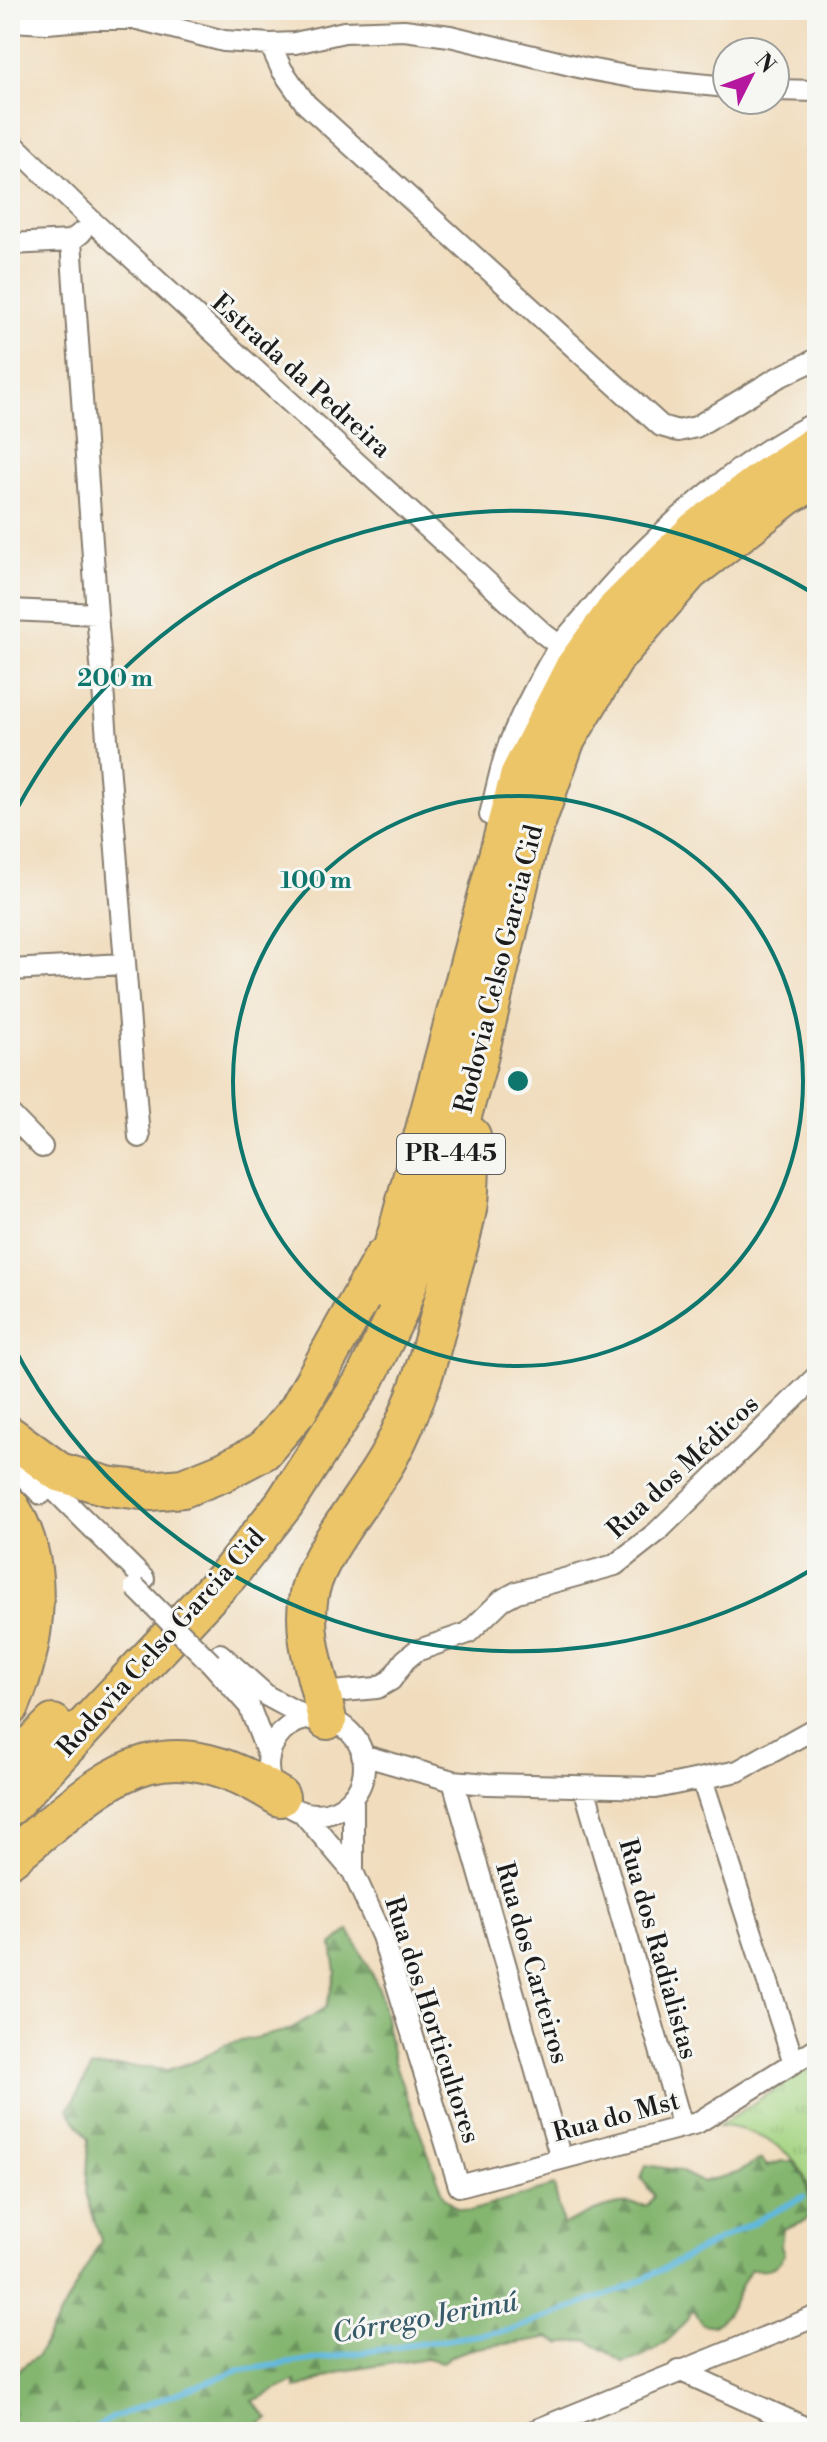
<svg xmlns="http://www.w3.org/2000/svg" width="827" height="2442" viewBox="0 0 827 2442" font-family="'Libre Bodoni',serif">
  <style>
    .grass { fill: url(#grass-tufts); stroke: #60784f; stroke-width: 2 }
    .forest { fill: url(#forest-firs); stroke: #506946; stroke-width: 2 }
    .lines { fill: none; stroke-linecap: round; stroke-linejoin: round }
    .stream { stroke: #60b8dd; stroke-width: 6 }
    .minor-casing { stroke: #867c6d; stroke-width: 24 }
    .motorway-casing { stroke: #867c6d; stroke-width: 42 }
    .minor { stroke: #fff; stroke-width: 20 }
    .motorway { stroke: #edc569; stroke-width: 38 }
    .minor-bridge-casing { stroke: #867c6d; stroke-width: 24; stroke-linecap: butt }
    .minor-bridge { stroke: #fff; stroke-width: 20 }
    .ring { fill: none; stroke: #0f766e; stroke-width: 4 }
    .labels { text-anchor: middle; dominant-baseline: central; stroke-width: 6; stroke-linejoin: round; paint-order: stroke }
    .shield { fill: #f6f6f2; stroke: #5d5d5c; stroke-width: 2 }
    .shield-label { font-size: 24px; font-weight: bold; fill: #1c1c1c }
    .street-label { font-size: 26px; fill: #1c1c1c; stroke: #f6f6f2 }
    .water-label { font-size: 28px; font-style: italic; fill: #375a69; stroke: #f6f6f2 }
    .centre { fill: #0f766e; stroke: #f6f6f2; stroke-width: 4 }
    .ring-label { font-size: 24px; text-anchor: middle; font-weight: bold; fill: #0f766e; stroke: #f6f6f2; stroke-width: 6; stroke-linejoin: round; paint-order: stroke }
  </style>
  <defs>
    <pattern id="grass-tufts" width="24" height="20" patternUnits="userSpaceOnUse" patternTransform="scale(2)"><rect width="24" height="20" fill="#a5d482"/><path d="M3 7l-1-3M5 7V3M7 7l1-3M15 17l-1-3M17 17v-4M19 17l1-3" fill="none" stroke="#8db570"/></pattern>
    <pattern id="forest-firs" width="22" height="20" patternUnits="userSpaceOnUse" patternTransform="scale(2)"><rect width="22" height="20" fill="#84b670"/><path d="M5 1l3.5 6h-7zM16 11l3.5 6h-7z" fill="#6b935b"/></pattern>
  </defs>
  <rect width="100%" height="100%" fill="#f6f6f2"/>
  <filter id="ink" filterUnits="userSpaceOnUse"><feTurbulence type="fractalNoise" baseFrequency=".0125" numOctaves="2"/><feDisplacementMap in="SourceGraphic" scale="16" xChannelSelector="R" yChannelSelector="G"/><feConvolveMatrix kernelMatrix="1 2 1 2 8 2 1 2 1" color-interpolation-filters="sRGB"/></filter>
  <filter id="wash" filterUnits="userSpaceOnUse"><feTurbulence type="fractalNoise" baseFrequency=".006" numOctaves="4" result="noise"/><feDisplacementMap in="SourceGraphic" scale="32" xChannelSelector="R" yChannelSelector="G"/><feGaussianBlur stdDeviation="1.8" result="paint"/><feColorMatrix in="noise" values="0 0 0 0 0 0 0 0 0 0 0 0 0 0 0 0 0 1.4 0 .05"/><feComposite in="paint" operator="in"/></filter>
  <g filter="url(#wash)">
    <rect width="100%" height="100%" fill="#f1ddbe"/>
    <!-- grass -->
    <path class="grass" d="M817,2064c0,50 -4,99 -3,149 -3,-14 -5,-30 -13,-43 -15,-25 -54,-43 -82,-44l91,-60z"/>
    <!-- forest -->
    <path class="forest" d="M349,1930l30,58 15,74 51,136 12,10 13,3 84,-25 9,39c28,-12 54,-28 84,-19l7,-10 -13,-18 5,-13 32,5 24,12 35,-9 24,-14 6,7 15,-5h11l11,16 10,36 -10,8 -21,8 -2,16 3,9c-8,17 -17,16 -33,15 -14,20 -17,42 -37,57l-11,-2 -10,-14c-15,27 -40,44 -69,53l-36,-23 -27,4 -13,-7c-36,10 -74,4 -106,25l-15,-4 -83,13 -49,18v-8l-42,20 16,18 -24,13h-235v-56l27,-20 64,-115 -15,-48 3,-54 -21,-29 24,-42 37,-2 39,4 30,-10 26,-15 65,-15 37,-23 10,-35 -4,-27z"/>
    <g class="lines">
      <!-- stream -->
      <path class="stream" d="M87,2432l27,-15 122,-46 276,-41 114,-42 177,-91"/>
    </g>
  </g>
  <g filter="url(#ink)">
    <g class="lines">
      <!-- minor casing -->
      <g class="minor-casing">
        <path id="minor" d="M10,21l37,2 47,-4h44l86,22 46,3 25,-1 49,-11 60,-2 46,6 133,32 54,10 90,9
          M270,44l12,26 24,34 355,322 17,5 18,-4 81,-49 40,-19
          M775,90l42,1
          M10,141l84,82 450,411 16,12
          M71,241l26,373 42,523
          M10,244l61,-3 10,-8
          M10,610l87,4
          M490,815c5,-19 9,-40 15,-59 10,-32 33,-74 50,-103 8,-14 21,-26 31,-38 57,-71 149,-154 231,-193
          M10,970l114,-6
          M10,1114l32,33
          M10,1463l31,31
          M36,1472l108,107
          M220,1654l47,42 43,23
          M211,1663l38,43 20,52
          M322,1693l55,-5 14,-8 14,-20 11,-9 52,-18 34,-33 15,-8 98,-27 42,-33 160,-156
          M268 1766a48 48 0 1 1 96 0a48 48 0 1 1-96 0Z
          M362,1755l91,26 35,3 167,4 83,-17 79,-44
          M702,1779l92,284
          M453,1781l108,378
          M584,1787l98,339
          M302,1812l51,60 29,64 77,250 238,-63 120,-75
          M353,1872v-76
          M679,2370l136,62
          M531,2432l286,-116"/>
      </g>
      <!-- motorway casing -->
      <g class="motorway-casing">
        <path id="motorway" d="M380,1288l18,-57 122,-457 54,-106 43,-59 79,-79 70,-52 51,-34
          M10,1436l49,36 48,14 43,5 33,-3 40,-16 40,-21 35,-41 85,-152
          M10,1507c37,59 26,138 0,199
          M327,1720c-8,-42 -26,-82 -18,-126 8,-41 58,-98 79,-136 29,-53 44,-109 58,-167 7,-27 16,-54 21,-82 4,-23 2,-49 4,-73
          M10,1767l43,-43
          M10,1806l219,-232 55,-70 81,-125 33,-67 46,-134 32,-111 52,-222 37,-104 51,-85 73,-84 99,-77 29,-16
          M10,1858c97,-78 144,-141 270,-61"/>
      </g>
      <!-- minor -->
      <use href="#minor" class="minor"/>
      <!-- motorway -->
      <use href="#motorway" class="motorway"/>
      <!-- minor-bridge casing -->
      <g class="minor-bridge-casing">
        <path id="minor-bridge" d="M135,1587l76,76"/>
      </g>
      <!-- minor-bridge -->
      <use href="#minor-bridge" class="minor-bridge"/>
    </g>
  </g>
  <!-- distance rings -->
  <g class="ring">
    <circle cx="518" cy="1081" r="285"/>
    <path d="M816 1567A570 570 0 0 1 10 1340M10 822A570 570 0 0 1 816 595"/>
  </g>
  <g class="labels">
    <!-- shield labels -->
    <rect class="shield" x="397" y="1134" width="108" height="40" rx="6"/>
    <g class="shield-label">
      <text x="451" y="1154">PR-445</text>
    </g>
    <!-- street labels -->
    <g class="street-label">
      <text transform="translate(301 376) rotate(42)">Estrada da Pedreira</text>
      <text transform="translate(499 969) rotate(-76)">Rodovia Celso Garcia Cid</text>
      <text transform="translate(683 1467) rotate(-43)">Rua dos Médicos</text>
      <text transform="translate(161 1643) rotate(-48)">Rodovia Celso Garcia Cid</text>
      <text transform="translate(658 1949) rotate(74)">Rua dos Radialistas</text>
      <text transform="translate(532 1963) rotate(74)">Rua dos Carteiros</text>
      <text transform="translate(432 2020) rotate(72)">Rua dos Horticultores</text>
      <text transform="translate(616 2117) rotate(-15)">Rua do Mst</text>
    </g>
    <!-- water labels -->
    <g class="water-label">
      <text transform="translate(425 2318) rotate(-10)">Córrego Jerimú</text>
    </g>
  </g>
  <circle cx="518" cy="1081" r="12" class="centre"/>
  <g class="ring-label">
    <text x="115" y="686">200 m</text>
    <text x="316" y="888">100 m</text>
  </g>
  <!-- margin -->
  <rect width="827" height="2442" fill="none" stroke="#f6f6f2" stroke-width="40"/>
  <!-- north arrow -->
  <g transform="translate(751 76) rotate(48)"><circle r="38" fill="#f6f6f2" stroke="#9f9f9c" stroke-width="2"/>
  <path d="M0-6L14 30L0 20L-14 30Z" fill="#b5179e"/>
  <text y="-12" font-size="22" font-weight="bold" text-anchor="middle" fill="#1c1c1c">N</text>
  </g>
</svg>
